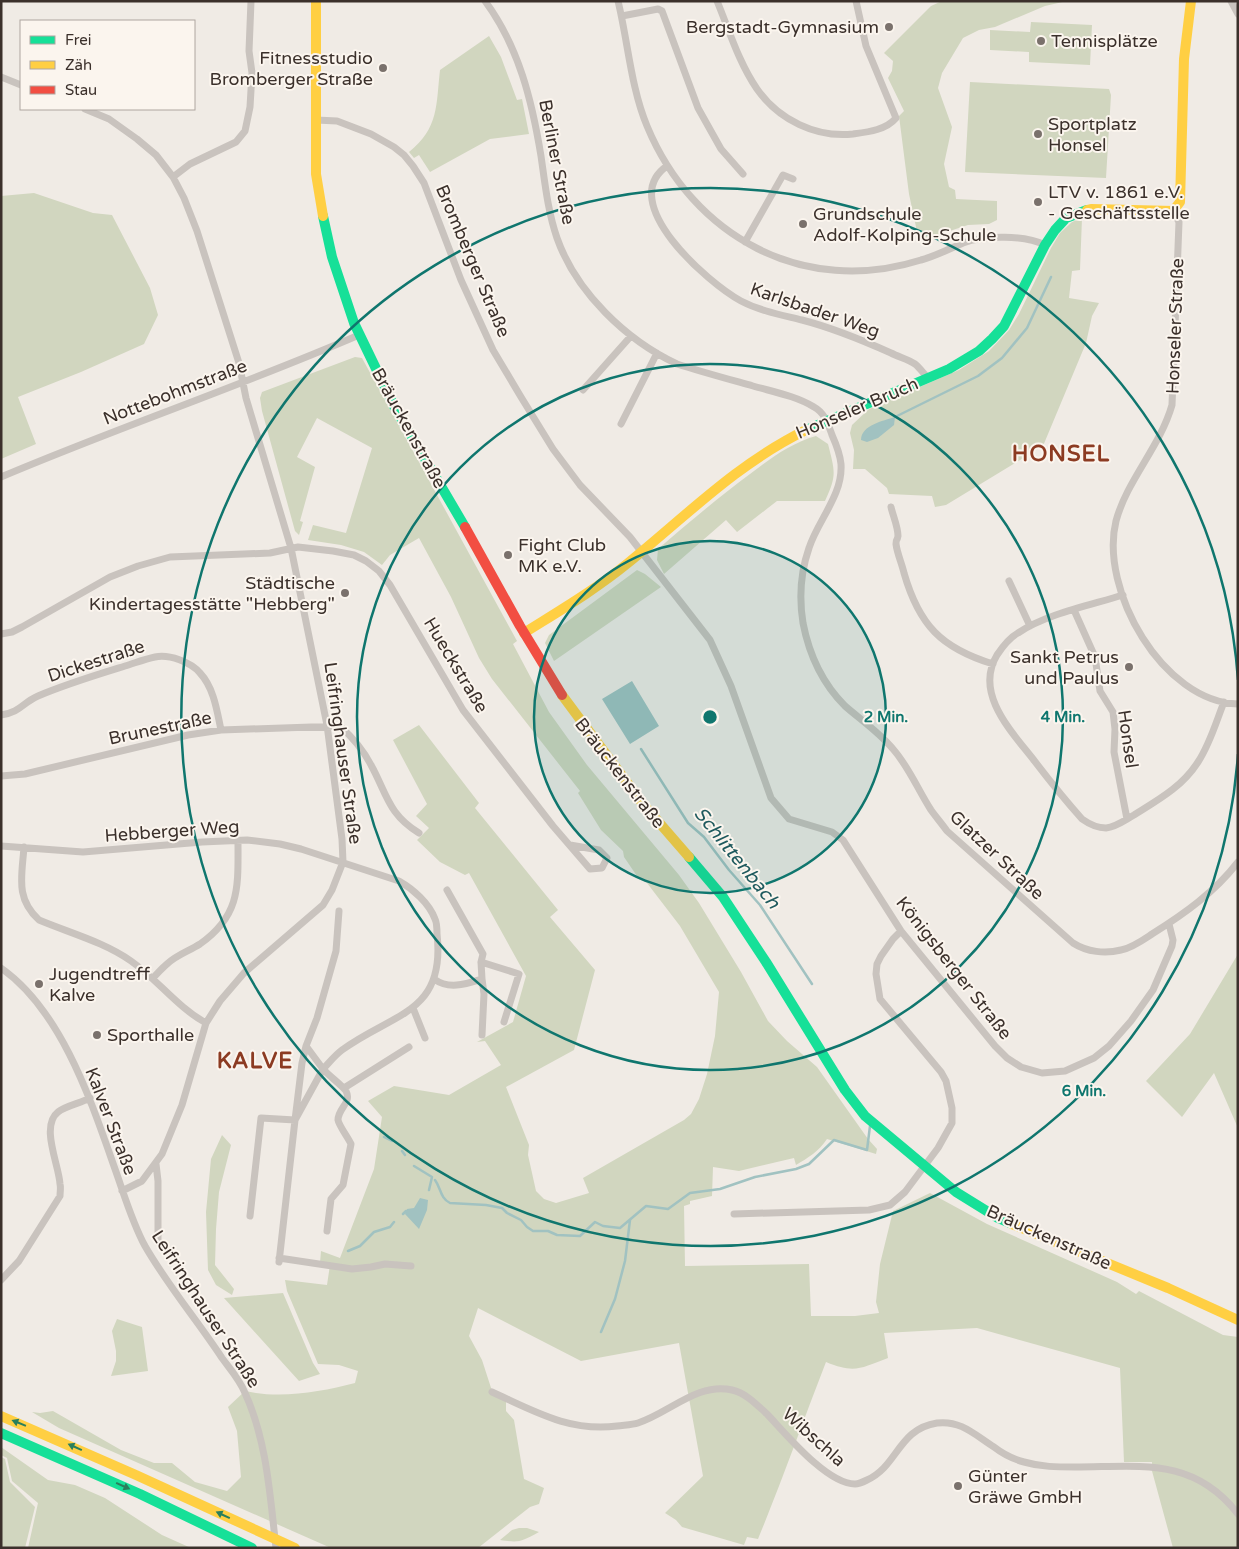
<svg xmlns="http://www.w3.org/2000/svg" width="1239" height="1549" viewBox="0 0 1239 1549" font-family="'Varela Round',sans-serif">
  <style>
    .green { fill: #d1d6bf }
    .water { fill: #a1c2c1 }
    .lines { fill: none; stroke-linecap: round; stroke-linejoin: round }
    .stream { stroke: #a1c2c1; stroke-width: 2.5 }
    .street { stroke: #c9c3be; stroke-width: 7 }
    .fast { stroke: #16e098; stroke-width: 10 }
    .slow { stroke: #ffcf43; stroke-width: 10 }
    .jam { stroke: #f24e42; stroke-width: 10 }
    .oneway { fill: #2a7f5c }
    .ring { fill: none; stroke: #0f766e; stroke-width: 2.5 }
    .poi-dot { fill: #7a716c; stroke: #fbf5ee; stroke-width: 2 }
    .labels { text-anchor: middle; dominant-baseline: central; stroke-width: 4; stroke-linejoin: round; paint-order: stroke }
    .poi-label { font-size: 18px; fill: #3b302b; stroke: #fbf5ee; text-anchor: start }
    .street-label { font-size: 18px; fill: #3b302b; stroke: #fbf5ee }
    .water-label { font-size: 19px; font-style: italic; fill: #1f5a5e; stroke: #fbf5ee }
    .district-label { font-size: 22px; font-weight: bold; letter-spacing: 1px; fill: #8c3b22; stroke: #fbf5ee }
    .centre { fill: #0f766e; stroke: #fbf5ee; stroke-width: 2.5 }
    .ring-label { font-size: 15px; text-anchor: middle; font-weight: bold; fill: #0f766e; stroke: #fbf5ee; stroke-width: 4; stroke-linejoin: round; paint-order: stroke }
  </style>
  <rect width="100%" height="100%" fill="#f0ebe5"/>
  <!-- green -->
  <path class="green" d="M942,1h125l-22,5 -50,21 -16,3 -16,8 -21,35 -4,15 14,39 -8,37 5,23 6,3 1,9 41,2v19l-8,4 -21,1 -49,16 -10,-47 -10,-78 5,-5 -16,-33 4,-7 1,-10 -9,-8 47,-47z
    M1031,22l61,3 -2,40 -61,-3v-10l-39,-2v-20l40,2z
    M489,36l12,21 16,43 5,-1 7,35 -39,5 -60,33 -11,-17 -5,3 -5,-6c30,-24 27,-47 31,-82z
    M970,82l139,7 2,6 -5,83 -141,-6z
    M34,193l59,20 19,2 38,73 8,27 -14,29 -63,28 -63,25 18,47 -35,15v-263z
    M1082,218l-2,52 -8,1 -3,27 30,5 -7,13 -6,27 -43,103 -97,59 -11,2 -3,-11 -43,-2 -2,-6 -22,-19h-12l1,-19 -4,-17 2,-8 17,-16 90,-39 30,-19 20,-21 10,-16 32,-66 9,-15 12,-11z
    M355,357l7,1 155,283 -4,3 36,68 38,53 92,110 20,28 42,69 27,49 19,20 30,26 51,72 9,10 -1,5 -49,-15c-8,12 -19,19 -31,26l-2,-7 -55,13 -26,-4 -1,29 -22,5v3l-6,2 1,60 124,-2 2,52h44l24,-3 -3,-11 4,-38 13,-53 37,-18 57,31 130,58 19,12 3,-3 84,44 15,2v211h-65l-21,-77v-9h-28l-4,-94 -143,-40 -93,5 4,25c-27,10 -33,16 -62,4 -23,59 -44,119 -68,177l-11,-2 -3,8 -62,-18 -6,-7 -11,-7 38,-37 -24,-133 -98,18 -103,-53 -9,28 13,24 11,34 13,6v11l8,9 10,59 20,9 -5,16 -9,3 -52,41h-147l-272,-120 -27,-16 8,1 13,-2 68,39 33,13h18l23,19 32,9 14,-14 -4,-46 -9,-24 17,-16c36,8 75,1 110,-8l3,-12 -19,-6 -21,-1 -31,-73 -2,-11 42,5 3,-20 -10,-2 1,-12 19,7 34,-89 8,-52 -14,-16 26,-15 55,9 52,-30 -16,-24 -8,1 36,-20 13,-46 -57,-103 -4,2 -25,-13 -23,-22 12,-12 -13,-12 11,-12 -34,-64 26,-15 60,78 -4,5 83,102 -8,7 45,53 -21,80 -68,37 23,58 -1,10 8,36 8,8 12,4 33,-10 -6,-15 101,-58 7,-6 8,-15 8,-25 8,-38 4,-44 -39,-66 -33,-43 -8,-4 -15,-22 -1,-6 -22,-21 -23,-37 2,-2 -88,-112 -13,-21 -28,-61 -32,-59 -29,17 -8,10 -18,-13 -23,-7 -33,-5 5,-15 33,8 26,-85 -55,-30 -20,39 18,10 -15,54 3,1 -4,13 -4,-4 -33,-120 -2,-13 2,-6z
    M816,436l12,8c7,28 9,31 -3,57h-48l-40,31 -11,-12 -62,54 -7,-14 1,-11c30,-26 60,-51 92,-75 21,-16 41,-31 66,-38z
    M637,570l8,4 16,13 -107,74 -9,-18 4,-8z
    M1238,954v174l-24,-55 -32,44 -36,-36 44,-47z
    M222,1135l9,10 -12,47 -3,37 -1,36 19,24 -2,6 -16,-10 -8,-15 -2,-58 5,-53z
    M283,1293l30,70 7,11 -21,7 -75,-83z
    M117,1319l25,8 6,44 -37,5 5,-15v-10l-4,-20z
    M1,1447l47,33 27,5 30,13 57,37 29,13h-163l10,-45 -26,-22 -5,-23 -6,-3z
    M1,1457l4,2 5,23 25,25 -10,41h-24z
    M519,1528h8l12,4c-19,10 -19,11 -39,8l12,-10z"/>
  <!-- water -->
  <path class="water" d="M895,417l-1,8 -16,13 -11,4 -6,-2c0,-15 22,-19 34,-23z
    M632,681l27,45 -29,18 -28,-45z
    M420,1198l8,2 -1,10 -8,19 -14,-15 2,-5 7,-1z"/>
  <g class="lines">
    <!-- stream -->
    <path class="stream" d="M895,417l83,-41 24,-18 25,-30 24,-51
      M641,749l47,74 16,14 25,33 31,35 52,79
      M384,1137l8,4
      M402,1151l3,4
      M414,1166l18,11 -3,13
      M435,1180c6,8 5,18 15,23l36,2 16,3 5,5 14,7 6,7 6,4h15l9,4 23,1 15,-14 8,4 17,2 26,-22 22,3 22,-16 30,-4 35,-12 41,-8 13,-5 25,-24 33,10 3,-24
      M403,1214l3,-3
      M348,1251l12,-5 14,-14 16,-5 4,-5
      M601,1332l14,-33 10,-38 5,-41"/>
    <!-- street -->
    <path class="street" d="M485,1c34,46 47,100 56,155 4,28 7,56 16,82 19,54 69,102 120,126 25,8 51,15 76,22 21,6 43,10 61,21 11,6 14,17 18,28 4,9 8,19 9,29 2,31 -23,56 -32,84 -8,23 -10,50 -6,75 6,31 19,60 42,83 16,14 34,26 48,43 16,18 25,41 38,61 5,7 11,14 16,21l126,112c14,9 32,11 48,7 11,-2 22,-10 31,-16 32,-20 63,-42 86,-72
      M618,1c10,41 13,87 29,125 46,111 157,171 274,134 15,-4 28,-11 42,-17 21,-8 62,-8 82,2
      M717,1c12,29 22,62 40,88 22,31 59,49 96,45 15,-2 33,-4 43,-16l-30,-72 -10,-45
      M1231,1l7,13
      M622,16l36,-7 4,2 36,97 23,41 22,25
      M1,77l20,8
      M85,109l24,10 28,20 19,16 17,22 11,21 13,33 42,132 7,35 45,150 36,177 15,114 1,23 -11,28 -9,15 -79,68 -24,28 -14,22 -24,82 -20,49 -20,27 -20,10
      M316,120l21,1 34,13 23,13 10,8 9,11 11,17 37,97 32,70 28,47 32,52 27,36 50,52 80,103 21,46 40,112 18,21 43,13 11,8 58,91 94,115 12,12 14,9 21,6 23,-2 29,-13 15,-12 22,-25 22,-31 19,-44 1,-6 -4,-16
      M667,166c-52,36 41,117 74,135 19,10 41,14 61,19 31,8 60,20 89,33 8,4 18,7 24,11 5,4 9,10 13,14
      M173,177l17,-13 46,-22 9,-11 5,-24 2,-34 -3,-22 2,-50
      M1173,211l6,11 -7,183c-12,42 -45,75 -56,116 -17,69 47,181 122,183
      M745,242l38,-67 10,4
      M583,390l48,-54
      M621,424l36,-71
      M1,477c118,-50 240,-91 358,-142
      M891,507c2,9 7,20 7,29 -1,6 -2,2 -2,8 1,9 6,20 8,29 15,52 37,75 89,91
      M1009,581l21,45
      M1123,595c-32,10 -77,19 -105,38 -9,5 -15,13 -21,22 -23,38 14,76 36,104 16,21 32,41 49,60 7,5 15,9 24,9 10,-1 19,-8 28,-13 24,-15 48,-28 64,-53 12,-18 18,-40 26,-60
      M1074,610l21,47 5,34 13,21 2,17 -1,23 13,67
      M1,634l11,-2 10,-5 88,-50 28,-11 32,-9 100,-4 28,-6 35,4 21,4 12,6 13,10 11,14 73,125 90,116 37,43 12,-1 5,-10 -8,-8 -29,-5
      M1,715c20,-3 21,-12 37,-19 28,-12 58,-21 87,-30 10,-3 20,-7 30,-9 14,-3 36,5 45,16 14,15 17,38 21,57
      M1,776l24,-2 163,-39 33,-5 119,-4c12,11 24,25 31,39 16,29 17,49 48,68
      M1,846l82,6 119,-10 45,-2 33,4 21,5 98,32c14,8 30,22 36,38 2,4 2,10 2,15 9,80 -45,79 -95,116 -7,5 -13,13 -19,19 5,6 21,18 23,22 6,12 -8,17 -8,29 1,6 10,17 13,24l-8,41 -12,14 -4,32
      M24,847c-2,29 -9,51 15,73 31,13 65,22 92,41 27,19 46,46 75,62
      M481,962l38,12 -15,48
      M1,968c61,43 90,133 114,201 9,25 17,53 30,77 23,40 52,74 77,112 8,11 18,22 23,35 22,48 25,103 31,155
      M153,978c5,-5 9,-10 14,-14 9,-9 22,-13 33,-20 41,-29 38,-58 38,-103
      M434,979c15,11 32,5 48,0l-1,-17 2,-8 -36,-64
      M413,1008l12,30
      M482,1035l2,-41 -2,-15
      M306,1046l11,-28 19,-67 3,-40
      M344,1088l65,-41
      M156,1164l2,17v61
      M734,1214l135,-4 21,-5 15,-13 33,-44 14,-25v-15l-6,-27 -5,-9 -61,-73 -4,-25 1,-10 4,-8 12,-17 8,-8
      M250,1216l11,-98 34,2 7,-57 4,-17 17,23 -28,51 -16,142
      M279,1258l73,11 19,-2 14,-3 26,2
      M1,1280l18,-19 41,-65c0,-4 1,-8 0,-12 -1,-19 -20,-58 -2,-72 7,-6 23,-9 32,-14
      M492,1392c42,19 77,40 125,34 7,-1 15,-1 21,-3 31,-10 60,-41 94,-33 14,3 25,15 35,24 19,20 60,70 88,70 4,0 8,-2 12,-4 31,-14 31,-51 70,-57 24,-3 38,12 57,24 9,7 19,12 30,15 17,5 33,5 51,5 64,0 118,-11 163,47"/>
    <!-- fast -->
    <path class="fast" d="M323,216l9,41 22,66 40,83 71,121
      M806,430l143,-61 30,-18 13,-12 12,-13 41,-81 10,-15 11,-12 21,-8
      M689,857l34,40 43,65 79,128 20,26 91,76 42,26 14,6
      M1,1433l139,61 112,54"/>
    <!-- slow -->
    <path class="slow" d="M316,1v173l7,42
      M1087,210l4,-1 82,2 7,-9 4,-143 7,-58
      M524,633c35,-22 71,-43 104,-70 58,-47 110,-100 178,-133
      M562,695l81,109 46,53
      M1012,1224l156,64 70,32
      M1,1416l135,59 159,73"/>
    <!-- jam -->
    <path class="jam" d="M465,527l55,99 42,69"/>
  </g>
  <!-- one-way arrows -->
  <defs><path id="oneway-solid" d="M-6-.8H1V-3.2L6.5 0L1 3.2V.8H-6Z" transform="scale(1.25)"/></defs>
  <g class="oneway">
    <use href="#oneway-solid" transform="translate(19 1423) rotate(-158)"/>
    <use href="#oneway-solid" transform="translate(75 1447) rotate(-156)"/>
    <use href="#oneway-solid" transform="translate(123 1486) rotate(24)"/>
    <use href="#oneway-solid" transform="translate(223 1515) rotate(-155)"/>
  </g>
  <!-- distance rings -->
  <circle cx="710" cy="717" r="176" fill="#0f766e" fill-opacity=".12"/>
  <g class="ring">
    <circle cx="710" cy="717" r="176"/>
    <circle cx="710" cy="717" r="353"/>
    <path d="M1238 754A529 529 0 1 1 1238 680"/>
  </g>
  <!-- markers -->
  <g class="poi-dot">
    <circle cx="889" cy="27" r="5"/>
    <circle cx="1041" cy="41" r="5"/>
    <circle cx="383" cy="68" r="5"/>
    <circle cx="1038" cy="134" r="5"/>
    <circle cx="1038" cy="202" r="5"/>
    <circle cx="803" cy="224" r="5"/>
    <circle cx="508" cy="555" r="5"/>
    <circle cx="345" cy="593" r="5"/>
    <circle cx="1129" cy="667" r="5"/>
    <circle cx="39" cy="984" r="5"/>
    <circle cx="97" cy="1035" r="5"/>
    <circle cx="958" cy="1486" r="5"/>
  </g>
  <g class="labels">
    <!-- poi labels -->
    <g class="poi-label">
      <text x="879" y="27" text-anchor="end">Bergstadt-Gymnasium</text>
      <text x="1051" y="41">Tennisplätze</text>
      <text x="373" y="58" text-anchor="end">Fitnessstudio<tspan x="373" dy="21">Bromberger Straße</tspan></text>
      <text x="1048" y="124">Sportplatz<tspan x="1048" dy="21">Honsel</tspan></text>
      <text x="1048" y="192">LTV v. 1861 e.V.<tspan x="1048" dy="21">- Geschäftsstelle</tspan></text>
      <text x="813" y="214">Grundschule<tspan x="813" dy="21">Adolf-Kolping-Schule</tspan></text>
      <text x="518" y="545">Fight Club<tspan x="518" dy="21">MK e.V.</tspan></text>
      <text x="335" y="583" text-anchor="end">Städtische<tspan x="335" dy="21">Kindertagesstätte "Hebberg"</tspan></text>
      <text x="1119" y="657" text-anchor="end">Sankt Petrus<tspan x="1119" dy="21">und Paulus</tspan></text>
      <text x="49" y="974">Jugendtreff<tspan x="49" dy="21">Kalve</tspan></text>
      <text x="107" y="1035">Sporthalle</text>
      <text x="968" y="1476">Günter<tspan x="968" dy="21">Gräwe GmbH</tspan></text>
    </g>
    <!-- street labels -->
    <g class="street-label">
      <text transform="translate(557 162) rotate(79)">Berliner Straße</text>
      <text transform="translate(473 261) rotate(67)">Bromberger Straße</text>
      <text transform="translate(815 310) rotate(19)">Karlsbader Weg</text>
      <text transform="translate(1175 326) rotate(-88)">Honseler Straße</text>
      <text transform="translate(175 392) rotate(-21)">Nottebohmstraße</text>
      <text transform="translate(857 408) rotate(-23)">Honseler Bruch</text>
      <text transform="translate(409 428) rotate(61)">Bräuckenstraße</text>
      <text transform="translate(96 661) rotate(-18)">Dickestraße</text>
      <text transform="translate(456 665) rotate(59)">Hueckstraße</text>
      <text transform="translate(160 728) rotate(-12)">Brunestraße</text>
      <text transform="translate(1128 739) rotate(82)">Honsel</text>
      <text transform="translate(343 753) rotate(82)">Leifringhauser Straße</text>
      <text transform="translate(620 773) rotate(52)">Bräuckenstraße</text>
      <text transform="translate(172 831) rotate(-4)">Hebberger Weg</text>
      <text transform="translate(997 855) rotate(43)">Glatzer Straße</text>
      <text transform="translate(954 968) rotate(52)">Königsberger Straße</text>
      <text transform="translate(111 1121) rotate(69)">Kalver Straße</text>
      <text transform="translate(1049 1237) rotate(24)">Bräuckenstraße</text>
      <text transform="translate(206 1309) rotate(57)">Leifringhauser Straße</text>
      <text transform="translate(814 1437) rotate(42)">Wibschla</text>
    </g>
    <!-- water labels -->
    <g class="water-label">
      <text transform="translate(737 858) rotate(51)">Schlittenbach</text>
    </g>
    <!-- district labels -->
    <g class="district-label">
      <text x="1061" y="454">HONSEL</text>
      <text x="255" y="1061">KALVE</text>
    </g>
  </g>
  <circle cx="710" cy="717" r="8" class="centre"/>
  <g class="ring-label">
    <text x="886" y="722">2 Min.</text>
    <text x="1063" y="722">4 Min.</text>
    <text x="1084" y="1096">6 Min.</text>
  </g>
  <!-- border -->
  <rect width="1239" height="1549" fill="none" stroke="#3b302b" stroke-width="5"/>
  <!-- legend -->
  <rect x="20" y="20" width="175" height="90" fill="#fbf5ee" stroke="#aea6a0"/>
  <rect x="30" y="36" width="25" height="8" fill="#16e098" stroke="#aea6a0"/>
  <text x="65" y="45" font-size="15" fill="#3b302b">Frei</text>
  <rect x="30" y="61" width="25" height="8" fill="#ffcf43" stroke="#aea6a0"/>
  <text x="65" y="70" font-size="15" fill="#3b302b">Zäh</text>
  <rect x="30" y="86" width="25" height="8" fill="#f24e42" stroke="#aea6a0"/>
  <text x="65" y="95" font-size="15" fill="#3b302b">Stau</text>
</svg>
